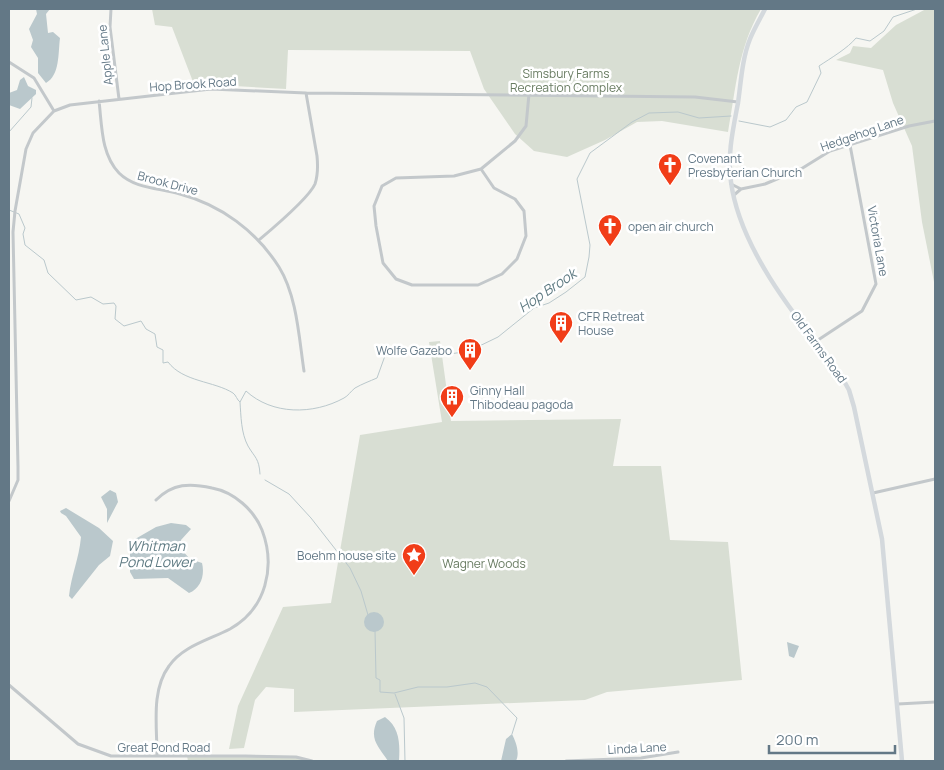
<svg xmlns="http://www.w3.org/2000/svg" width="944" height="770" viewBox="0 0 944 770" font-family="Manrope,sans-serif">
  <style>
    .green { fill: #d8ded3 }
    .water { fill: #bac8cc }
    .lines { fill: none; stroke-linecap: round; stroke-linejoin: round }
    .stream { stroke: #bac8cc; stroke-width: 1 }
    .street { stroke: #c3c8cb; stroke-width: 3 }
    .secondary { stroke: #d4d9dd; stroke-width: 4.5 }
    .labels { text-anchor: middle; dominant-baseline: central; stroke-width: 5; stroke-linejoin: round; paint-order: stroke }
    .street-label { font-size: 12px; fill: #637886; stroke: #fff }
    .park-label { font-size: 12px; fill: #697c62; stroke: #fff }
    .poi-label { font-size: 12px; fill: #637886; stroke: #fff; text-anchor: start }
    .water-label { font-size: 14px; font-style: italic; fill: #5f7b83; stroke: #fff }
  </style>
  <rect width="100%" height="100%" fill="#f6f6f2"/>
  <!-- green -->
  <path class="green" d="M152,9h609c-23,39 -25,79 -33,123l-66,-11 -25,1 -32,18 -38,17 -33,-6 -19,-17 -31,-45 -14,-38 -182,-1 -2,39 -69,-4 -22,2 -23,-60 -17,-2z
    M926,9h9v278l-13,-65 -10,-76 -19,-43 -10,-33 -47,-10 14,-7 3,-7 18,2 25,-23z
    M440,341l11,80 170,-2 -8,47h48l9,74 58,2 14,138 -135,12 -22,8 -291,12v-23l-28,-2 -11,13 -11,48 -15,1 9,-43 45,-99 48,-4 29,-168 82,-13 -13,-80z
    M187,756l109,1 16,4h-124z"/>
  <!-- water -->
  <path class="water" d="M36,9h14l-4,5 2,19 5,-1 7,6c-2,16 0,37 -14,45l-8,-10v-15l-7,-11 2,-7 -4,-11 8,-15z
    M24,77l4,9 8,4v4l-16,15 -11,-4v-12l8,-3 3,-10z
    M110,490l6,3 2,9 -11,21v-14l-6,-12z
    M66,508l33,20 14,13 -3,15 -11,9 -27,34 -3,-3c2,-20 10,-37 12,-59l-15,-21 -5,-3 -1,-2z
    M171,523l15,2 5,4 -10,11 -1,8 10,11 12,4c3,12 -1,25 -13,30l-21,-15 -34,1 -4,-7v-30l26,-15z
    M364 622a10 10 0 1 1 20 0a10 10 0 1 1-20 0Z
    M787,642l12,4 -5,12 -5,-2z
    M385,717c15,11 15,27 14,44h-11c-10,-15 -19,-22 -11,-40z
    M512,734c4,8 8,19 4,27h-15l5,-22z"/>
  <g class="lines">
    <!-- stream -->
    <path class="stream" d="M739,121l31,6 16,-7 10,-13 11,-5 14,-29 -2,-7c12,-8 29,-18 37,-28l14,3 14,-10 9,-14 24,-8
      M9,132l22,-25 1,-9
      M9,210l10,4 6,14 -2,6 2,11 19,15 4,13 28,27 15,-3 12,7 11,-1 2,3 -1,13 9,7 17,-5 5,8 9,5 2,13 6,3v13l5,-1c15,20 46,19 65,31 3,2 4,7 7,9l6,-11c26,24 67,24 98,7 4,-2 7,-7 11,-10 7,-4 15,-7 22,-10l9,-25 21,-3 43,4 19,-3 29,-14 36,-29 15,-5 17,-11 19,-15 4,-20 1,-12 -13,-66 13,-26 42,-31 17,-9 29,-1 21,6 32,-2
      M240,402c1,14 1,31 8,44 7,12 11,12 12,28
      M265,480l24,14 22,24 39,50 11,23 7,24
      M375,630l1,48 4,2v12l14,1 24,-6h29l28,-4 12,4 30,31 -5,16
      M395,694l9,24 1,43"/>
    <!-- street -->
    <path class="street" d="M111,9l-1,18 9,72
      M9,62l25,16 20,33
      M99,101c3,25 2,53 20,72 16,16 41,15 61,21 41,11 76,37 99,73 18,29 20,71 25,104
      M481,169l13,19 21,11 9,12 2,25 -9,23 -15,15 -24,11h-66l-16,-6 -13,-16 -7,-37 -2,-20 8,-20 14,-8 58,-2z
      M481,169l34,-28 11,-15 3,-32
      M731,184l10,5
      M734,195l7,-6 24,-5 36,-15 29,-18 79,-25 26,-5
      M259,240c13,-11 50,-42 56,-56 3,-9 3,-18 2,-28l-11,-63
      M815,342l47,-31 14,-27 -26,-139
      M873,493l62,-14
      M156,500c17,-17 34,-17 56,-12 22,4 42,22 50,42 14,37 4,79 -32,99 -21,11 -47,17 -61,37 -18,24 -12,60 -12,89
      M9,501l9,-21v-13l-5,-235 2,-21 11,-62 7,-16 21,-22 16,-6 141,-16 95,4 389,4 43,5
      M9,685l69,59 33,12h134l51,1 16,4
      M898,704l37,-2
      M566,761l75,-3 37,-6"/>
    <!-- secondary -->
    <path class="secondary" d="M765,9c-5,10 -11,20 -15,30 -8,20 -9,43 -12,64 -5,26 -11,53 -7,79 9,68 67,138 108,190l10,18 5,17 28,132 20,222"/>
  </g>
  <!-- icons -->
  <defs>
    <g id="church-pin" transform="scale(1.25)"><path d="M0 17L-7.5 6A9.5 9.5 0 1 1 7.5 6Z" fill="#f13d18" stroke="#fff"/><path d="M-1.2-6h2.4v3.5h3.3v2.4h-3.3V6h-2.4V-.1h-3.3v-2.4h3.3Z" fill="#fff"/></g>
    <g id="building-pin" transform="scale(1.25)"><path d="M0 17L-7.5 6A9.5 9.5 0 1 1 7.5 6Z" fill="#f13d18" stroke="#fff"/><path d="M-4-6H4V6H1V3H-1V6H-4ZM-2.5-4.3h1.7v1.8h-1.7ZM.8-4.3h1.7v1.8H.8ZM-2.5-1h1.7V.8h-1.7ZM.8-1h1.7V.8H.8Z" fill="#fff"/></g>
    <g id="sight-pin" transform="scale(1.25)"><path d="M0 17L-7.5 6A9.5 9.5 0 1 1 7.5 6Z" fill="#f13d18" stroke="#fff"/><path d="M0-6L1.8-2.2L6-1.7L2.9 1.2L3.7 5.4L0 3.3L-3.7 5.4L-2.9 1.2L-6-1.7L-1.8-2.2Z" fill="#fff"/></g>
  </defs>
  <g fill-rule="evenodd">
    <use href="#church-pin" x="670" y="165"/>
    <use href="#church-pin" x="610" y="226"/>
    <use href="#building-pin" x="561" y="323"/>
    <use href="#building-pin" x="470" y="350"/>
    <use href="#building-pin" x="452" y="397"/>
    <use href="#sight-pin" x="414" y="555"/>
  </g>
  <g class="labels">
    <!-- street labels -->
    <g class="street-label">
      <text transform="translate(105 55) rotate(-96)">Apple Lane</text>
      <text transform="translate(193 84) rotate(-4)">Hop Brook Road</text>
      <text transform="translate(862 133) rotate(-19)">Hedgehog Lane</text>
      <text transform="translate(168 183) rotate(15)">Brook Drive</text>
      <text transform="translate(878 241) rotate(80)">Victoria Lane</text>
      <text transform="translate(819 347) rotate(54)">Old Farms Road</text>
      <text x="164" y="747">Great Pond Road</text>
      <text transform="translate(637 748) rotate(-3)">Linda Lane</text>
    </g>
    <!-- park labels -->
    <g class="park-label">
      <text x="566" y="73">Simsbury Farms<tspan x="566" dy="14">Recreation Complex</tspan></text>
      <text x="484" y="563">Wagner Woods</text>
    </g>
    <!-- poi labels -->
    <g class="poi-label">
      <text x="688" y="158">Covenant<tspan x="688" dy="14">Presbyterian Church</tspan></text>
      <text x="628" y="226">open air church</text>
      <text x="578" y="316">CFR Retreat<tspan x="578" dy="14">House</tspan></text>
      <text x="452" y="350" text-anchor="end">Wolfe Gazebo</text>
      <text x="470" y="390">Ginny Hall<tspan x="470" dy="14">Thibodeau pagoda</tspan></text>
      <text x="396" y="555" text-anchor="end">Boehm house site</text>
    </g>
    <!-- water labels -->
    <g class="water-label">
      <text transform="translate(547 290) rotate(-34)">Hop Brook</text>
      <text x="156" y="545">Whitman<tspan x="156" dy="16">Pond Lower</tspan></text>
    </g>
  </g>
  <!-- border -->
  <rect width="944" height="770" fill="none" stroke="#637886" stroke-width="20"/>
  <!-- scale -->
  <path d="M769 745v8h126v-8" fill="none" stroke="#637886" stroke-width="2.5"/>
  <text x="776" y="745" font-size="15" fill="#637886" stroke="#ffffff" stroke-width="4" paint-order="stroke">200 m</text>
</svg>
